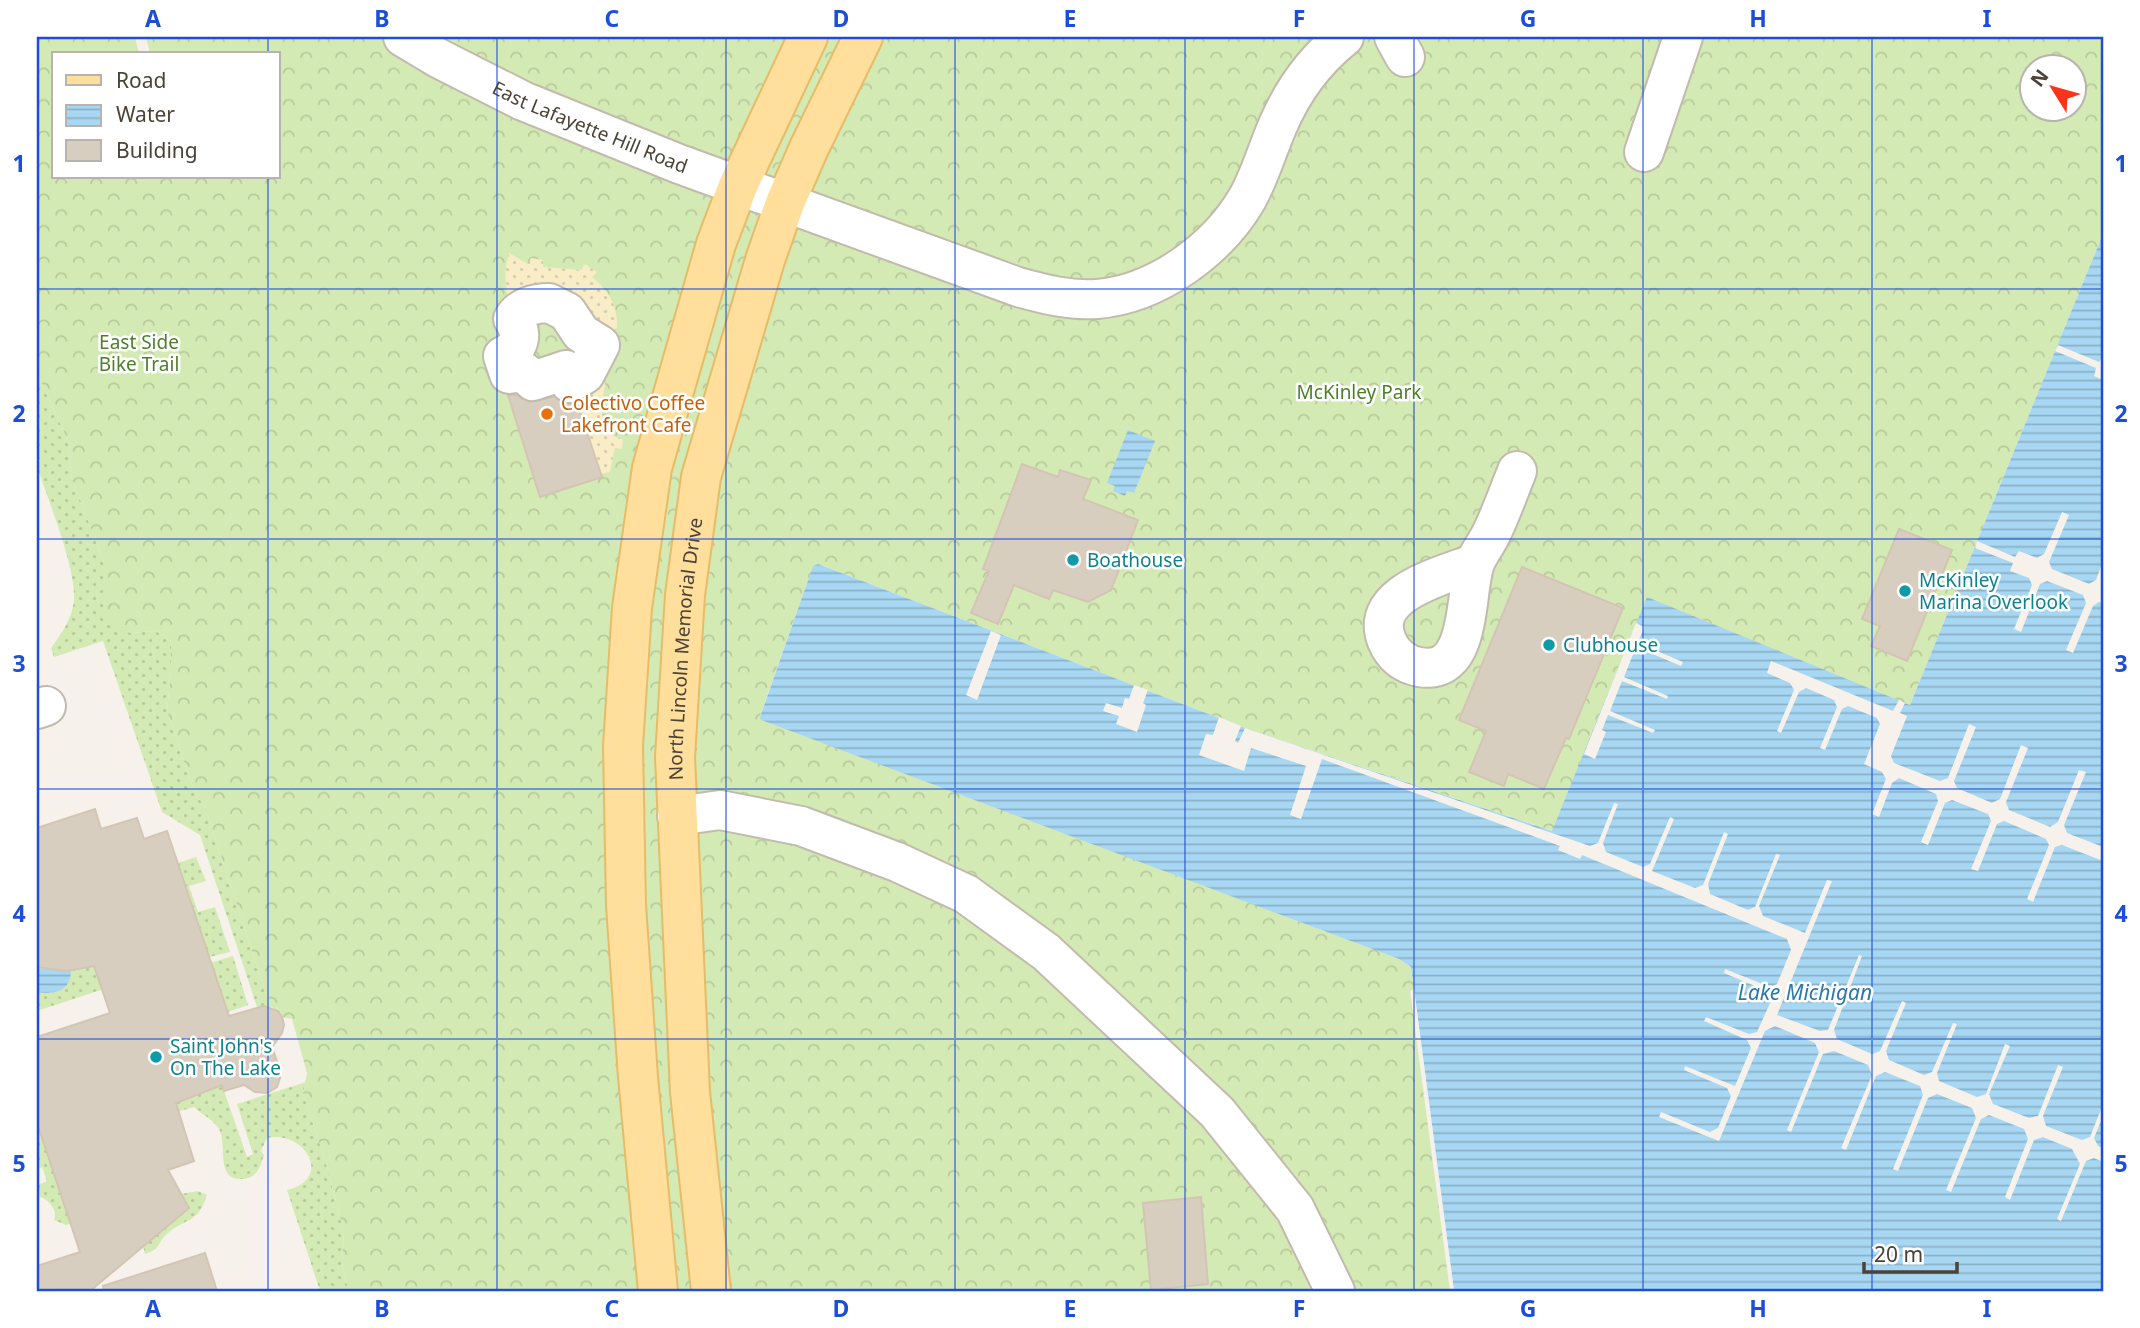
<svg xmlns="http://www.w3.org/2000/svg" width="2140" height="1328" viewBox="0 0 2140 1328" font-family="'Noto Sans',sans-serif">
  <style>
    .grass { fill: url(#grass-dots) }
    .forest { fill: url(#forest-crowns); fill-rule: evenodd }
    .sand { fill: url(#sand-dots) }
    .water { fill: url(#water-rules) }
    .pier { fill: #f6f2eb }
    .building { fill: #d8cec0; stroke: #d3c5b3; stroke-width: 2 }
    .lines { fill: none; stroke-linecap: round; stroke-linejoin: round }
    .minor-casing { stroke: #c2baad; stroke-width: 42 }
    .major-casing { stroke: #e7bc68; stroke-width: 42 }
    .minor { stroke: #fff; stroke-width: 38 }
    .major { stroke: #ffdf9b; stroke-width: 38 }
    .grid { fill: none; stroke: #1d4ed8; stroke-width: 2; stroke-opacity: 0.55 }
    .food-dot { fill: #e8710a; stroke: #fff; stroke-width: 2.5 }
    .culture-dot { fill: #0f9aa8; stroke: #fff; stroke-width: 2.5 }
    .labels { text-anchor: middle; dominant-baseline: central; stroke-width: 5; stroke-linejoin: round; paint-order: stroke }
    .street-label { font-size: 19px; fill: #4b4338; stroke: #fff }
    .park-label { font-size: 19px; fill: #4d7f29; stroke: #fff }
    .food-label { font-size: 19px; fill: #c56008; stroke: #fff; text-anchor: start }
    .culture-label { font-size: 19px; fill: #0d838f; stroke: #fff; text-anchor: start }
    .water-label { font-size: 21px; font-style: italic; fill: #2a78aa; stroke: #fff }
    .neatline { fill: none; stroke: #1d4ed8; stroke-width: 2.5 }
    .grid-label { font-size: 23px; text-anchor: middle; font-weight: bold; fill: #1d4ed8 }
  </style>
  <defs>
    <pattern id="grass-dots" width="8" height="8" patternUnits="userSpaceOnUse" patternTransform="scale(1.75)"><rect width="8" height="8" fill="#d4eab4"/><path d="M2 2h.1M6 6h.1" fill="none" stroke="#b8ca9c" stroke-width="1.8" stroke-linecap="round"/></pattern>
    <pattern id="forest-crowns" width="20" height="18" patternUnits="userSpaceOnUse" patternTransform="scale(1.75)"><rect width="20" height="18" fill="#d4eab4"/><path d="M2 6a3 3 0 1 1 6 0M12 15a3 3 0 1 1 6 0" fill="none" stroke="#b8ca9c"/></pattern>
    <pattern id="sand-dots" width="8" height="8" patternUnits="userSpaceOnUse" patternTransform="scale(1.75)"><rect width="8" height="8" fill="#f9edc8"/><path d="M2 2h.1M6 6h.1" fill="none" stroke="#d7ccad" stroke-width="1.8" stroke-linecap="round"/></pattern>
    <pattern id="water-rules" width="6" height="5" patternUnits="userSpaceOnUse" patternTransform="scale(1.75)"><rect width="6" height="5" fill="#a7d7f3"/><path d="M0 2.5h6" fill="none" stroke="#8ab0c6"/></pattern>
  </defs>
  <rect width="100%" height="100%" fill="#f6f2eb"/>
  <!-- grass -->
  <path class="grass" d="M37,373l34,74 -1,26 34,89v47l26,24 26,-2 15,11v27l-4,42 25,74 14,25 61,187 8,7 3,7 -6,-4h-15l-57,-172 -38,-23 -59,-171 -49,16 -3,-9c11,-15 21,-29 23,-48 2,-33 -26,-100 -37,-134v-4l3,-1 -3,-11z
    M196,857l10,24 -17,5 9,26 17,-5 15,45 -21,5 -31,-94z
    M233,956l15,49 -20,7 -18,-49z
    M93,961l47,16 -103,34v-19l15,1 19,-23z
    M306,1082l-3,11 23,70 18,69 -2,32 7,27h-29l-33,-101c47,-11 18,-60 -20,-52l-6,13 3,4c-4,12 -7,23 -21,24 -29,2 -15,-35 -24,-50 -5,-9 -18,-15 -25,-22l-18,5 -2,-9 48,-18 25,72 6,-3 -16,-50z
    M39,1129l31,95 -4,1 -12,-5c4,-9 -5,-21 -14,-23l-2,-12 9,-4 -5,-14 -3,2 -2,-15 2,-1 -2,-13z
    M198,1191l9,4c-9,29 -20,22 -39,38 -12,10 -5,15 -23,21l-3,-12 9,-2 37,-31 -7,-15z"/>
  <!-- forest -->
  <path class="forest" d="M37,37h98l4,17h-85v123h224v-123h-128l-4,-17h1957v197l-193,471 -5,-2 -352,128 -308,-103 -427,-164 -5,2 -53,150 2,2 637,241 12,8 43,324h-1105l-7,-27 2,-32 -18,-69 -23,-70 4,-20 -15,-54 -10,-2 -7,-13 -8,-7 -61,-187 -14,-25 -25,-74 4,-42v-27l-15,-11 -26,2 -29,-19 3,-5v-47l-34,-89 1,-26 -34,-74zM2032,66h42v42h-42z"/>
  <!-- sand -->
  <path class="sand" d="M509,253l19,11 3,-6 12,2v7l38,3 4,-6 12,8 -5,5c17,14 26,29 25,51l-30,10 -76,-29c-6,-19 -8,-36 -2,-56z
    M609,362c-2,21 -21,71 14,77l-1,10 -7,-1 -5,24 -9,2 -29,-87z"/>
  <!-- water -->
  <path class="water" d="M2103,234v1057h-649l-43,-324 -12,-8 -638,-239 -1,-3 53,-151 5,-2 427,164 307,103 95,-234 263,108z
    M1128,430l27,11 -21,52 -7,-2 -2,5 -12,-5 2,-5 -8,-3z
    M37,968l34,2c0,21 -16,25 -34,22z"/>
  <!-- pier -->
  <path class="pier" d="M2058,345l41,17 4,-6v24l-9,-4 2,-8 -41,-17z
    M2062,512l7,3 -20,47 3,7 37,15 7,-4 7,-19v42l-4,-1 -6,4 -20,47 -7,-3 20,-47 -3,-8 -36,-14 -7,3 -19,48 -7,-3 18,-44 -3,-7 -19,-7 3,-8 -38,-15 2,-7 38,16 4,-6 18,7 7,-4z
    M1636,623l8,4 -6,16 45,19 -2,4 -45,-19 -12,30 44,19 -1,3 -45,-18 -12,30 45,19 -2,3 -45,-18 -6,15 4,2 -11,27 -11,-5z
    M991,631l10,4 -24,65 -11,-5z
    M1771,661l122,50 6,-11 6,3 -5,10 7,3 -16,40 3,7 46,18 8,-3 21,-54 7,3 -22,54 3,7 35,15 8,-4 21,-54 7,3 -22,54 3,8 41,17 8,-5 21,-52 7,2 -22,53 3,8 36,14v14l-41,-16 -7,2 -22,55 -6,-3 22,-54 -3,-6 -42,-18 -7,3 -19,47 -7,-2 20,-48 -3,-7 -36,-14 -7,3 -17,42 -7,-3 17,-41 -2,-7 -37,-16 -7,5 -13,34 -7,-3 14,-35 -4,-7 -18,-8 16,-40 -3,-6 -29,-12 -6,3 -17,41 -5,-2 17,-41 -3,-7 -28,-12 -7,4 -18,41 -4,-2 17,-41 -4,-7 -23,-10z
    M1134,685l14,5 -5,13 3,2 -9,27 -21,-8 3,-8 -16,-5 3,-8 16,5 3,-10 4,1z
    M1219,717l22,9 -6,15 3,2 7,-15 345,118 8,-3 16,-40 4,1 -15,39 3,9 37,15 7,-3 20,-47 4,2 -22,52 43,17 8,-3 21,-53 4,2 -20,50 2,10 38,16 7,-3 21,-53 4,1 -21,51 4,10 42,17 22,-53 5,1 -55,134 43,16 8,-1 31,-75 3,1 -28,74 3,9 35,15 8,-3 22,-50 4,2 -20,48 3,9 35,15 8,-3 21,-49 4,1 -20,49 2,8 38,16 9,-3 19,-50 5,2 -21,48 4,10 36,14 9,-2 20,-51 5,2 -20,49 3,10 36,14 8,-3 13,-33v12l-9,22 4,8 5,2v14l-9,-4 -8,3 -25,60 -4,-2 23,-55 -8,-15 -29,-12 -9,3 -24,60 -5,-3 23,-58 -4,-10 -35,-14 -8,4 -30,73 -5,-2 30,-72 -4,-10 -35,-14 -9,4 -30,73 -5,-2 30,-74 -3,-9 -35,-14 -9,4 -30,74 -5,-2 31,-73 -4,-10 -34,-14 -11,3 -32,78 -4,-2 32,-78 -4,-9 -40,-17 -10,5 -46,110 -60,-24 2,-5 49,20 8,-4 13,-32 -4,-8 -43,-18 1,-4 50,20 16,-38 -4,-8 -43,-19 2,-4 43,17 8,-2 14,-31 -2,-9 -45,-19 1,-4 45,18 7,-3 14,-34 -4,-11 -205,-84 -2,4 -22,-9 2,-4 -238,-87 -21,60 -11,-4 16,-49 -55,-18 -7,23 -45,-16 7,-21 7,1z
    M1414,989l40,302h-4l-40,-300z"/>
  <!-- building -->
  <path class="building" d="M508,395h8l13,7 25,-5 14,8 9,-2 25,74 -62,20z
    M1022,464l36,13 2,-7 31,10 -8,19 55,21 -27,70 -23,12 -35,-12 -4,9 -35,-14 -16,39 -27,-11 18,-42 -6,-2z
    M1899,529l53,21 -45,111 -36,-15 9,-20 -18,-7z
    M1522,567l101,41 -54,131 -3,-1 -22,51 -36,-15 -4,12 -35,-14 17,-41 -27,-11z
    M95,809l6,20 36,-11 7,21 23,-8 62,185 35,-10 14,5 4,6 2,8 -2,8 -10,14 8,23v8l-3,9 -10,6 -12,-1 -11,-7 -20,6 -2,-6 -46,18 18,58 -26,9 21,38 -99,83h-53v-25l43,-14 -43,-129v-86l73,-24 -16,-47 -27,5 -30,-4v-139z
    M1201,1197l7,87 -57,6 -8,-87z
    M205,1253l12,38h-113l-1,-5z"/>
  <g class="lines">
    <!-- minor casing -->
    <g class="minor-casing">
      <g id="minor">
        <path id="s1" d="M403,37l35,21 85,43 156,63 339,123c26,7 51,14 79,12 60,-5 120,-49 150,-100 13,-23 20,-49 31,-74 15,-35 36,-64 66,-88"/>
        <path d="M1394,37l11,20"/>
        <path d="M1644,152l39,-115"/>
        <path d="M549,303l18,9 14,21 19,12 -15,29 -15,9 -4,-13 -33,11 -9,-9 -15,2 -6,-18c17,-7 21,-22 10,-37 7,-12 22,-16 36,-16z"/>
        <path d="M1475,563c-32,13 -108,30 -88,78 6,14 17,23 32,26 54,10 45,-73 56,-104 4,-11 13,-21 18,-33 9,-19 16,-39 24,-59"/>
        <path d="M37,709l9,-3"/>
        <path d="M677,816l43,-6 81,16 96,36 69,32 80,58 171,160 78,97 40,82"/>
      </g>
    </g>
    <!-- major casing -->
    <g class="major-casing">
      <g id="major">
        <path d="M658,1291l-20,-214 -12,-172 -3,-159 9,-138 20,-140 64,-224 22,-58 70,-149"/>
        <path id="s2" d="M711,1291l-21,-199 -15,-335 10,-162 16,-118 64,-217 20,-57 24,-55 54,-111"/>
      </g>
    </g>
    <!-- minor -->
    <use href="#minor" class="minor"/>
    <!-- major -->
    <use href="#major" class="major"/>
  </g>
  <!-- grid -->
  <path class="grid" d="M268,37v17M497,37v1254M726,37v1254M955,37v1254M1185,37v1254M1414,37v1254M1643,37v1254M1872,37v1254M268,177v1114M37,289h2066M37,539h2066M37,789h2066M37,1039h2066"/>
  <!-- markers -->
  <circle class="food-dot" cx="547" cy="414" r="7"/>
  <g class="culture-dot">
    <circle cx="1073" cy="560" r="7"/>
    <circle cx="1905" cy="591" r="7"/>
    <circle cx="1549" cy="645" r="7"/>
    <circle cx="156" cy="1057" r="7"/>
  </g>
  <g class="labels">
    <!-- street labels -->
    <g class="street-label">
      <text stroke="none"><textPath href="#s1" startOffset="208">East Lafayette Hill Road</textPath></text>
      <text stroke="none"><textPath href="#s2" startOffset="644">North Lincoln Memorial Drive</textPath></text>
    </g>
    <!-- park labels -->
    <g class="park-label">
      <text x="139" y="342">East Side<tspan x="139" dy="22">Bike Trail</tspan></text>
      <text x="1359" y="392">McKinley Park</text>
    </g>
    <!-- food labels -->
    <g class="food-label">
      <text x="561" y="403">Colectivo Coffee<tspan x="561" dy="22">Lakefront Cafe</tspan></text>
    </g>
    <!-- culture labels -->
    <g class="culture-label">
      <text x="1087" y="560">Boathouse</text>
      <text x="1919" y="580">McKinley<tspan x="1919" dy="22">Marina Overlook</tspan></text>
      <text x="1563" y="645">Clubhouse</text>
      <text x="170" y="1046">Saint John's<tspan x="170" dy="22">On The Lake</tspan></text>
    </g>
    <!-- water labels -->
    <g class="water-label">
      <text x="1805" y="992">Lake Michigan</text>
    </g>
  </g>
  <!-- border -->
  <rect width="2140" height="1328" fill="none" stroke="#ffffff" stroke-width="77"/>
  <!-- legend -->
  <rect x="52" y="52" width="228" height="126" fill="#ffffff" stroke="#b7b4af" stroke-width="2"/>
  <rect x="66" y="75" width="35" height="10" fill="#ffdf9b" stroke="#b7b4af" stroke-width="2"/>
  <text x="116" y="88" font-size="21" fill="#4b4338">Road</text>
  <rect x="66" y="105" width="35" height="21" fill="url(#water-rules)" stroke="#b7b4af" stroke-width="2"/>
  <text x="116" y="122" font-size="21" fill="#4b4338">Water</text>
  <rect x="66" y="140" width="35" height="21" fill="#d8cec0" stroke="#b7b4af" stroke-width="2"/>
  <text x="116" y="158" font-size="21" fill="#4b4338">Building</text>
  <!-- north arrow -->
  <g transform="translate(2053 88) rotate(307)"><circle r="33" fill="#ffffff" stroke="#b7b4af" stroke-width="2"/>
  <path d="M0-5L12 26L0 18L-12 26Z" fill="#fe331a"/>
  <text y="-10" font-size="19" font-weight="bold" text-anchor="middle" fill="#4b4338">N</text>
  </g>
  <!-- scale -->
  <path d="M1864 1262v10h93v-10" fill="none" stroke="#4b4338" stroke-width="3.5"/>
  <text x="1874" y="1262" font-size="21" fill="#4b4338" stroke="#ffffff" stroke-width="5" paint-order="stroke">20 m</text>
  <rect x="38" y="38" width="2064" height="1252" class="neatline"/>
  <g class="grid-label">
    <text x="153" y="27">A</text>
    <text x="382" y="27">B</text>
    <text x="612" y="27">C</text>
    <text x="841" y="27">D</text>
    <text x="1070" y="27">E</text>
    <text x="1299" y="27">F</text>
    <text x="1528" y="27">G</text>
    <text x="1758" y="27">H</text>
    <text x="1987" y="27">I</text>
    <text x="19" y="172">1</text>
    <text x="2121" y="172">1</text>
    <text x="19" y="422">2</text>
    <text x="2121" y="422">2</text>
    <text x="19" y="672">3</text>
    <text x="2121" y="672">3</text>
    <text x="19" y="922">4</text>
    <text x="2121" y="922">4</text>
    <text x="19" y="1172">5</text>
    <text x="2121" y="1172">5</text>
    <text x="153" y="1317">A</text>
    <text x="382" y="1317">B</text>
    <text x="612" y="1317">C</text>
    <text x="841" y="1317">D</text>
    <text x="1070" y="1317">E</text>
    <text x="1299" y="1317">F</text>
    <text x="1528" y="1317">G</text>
    <text x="1758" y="1317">H</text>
    <text x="1987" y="1317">I</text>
  </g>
</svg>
